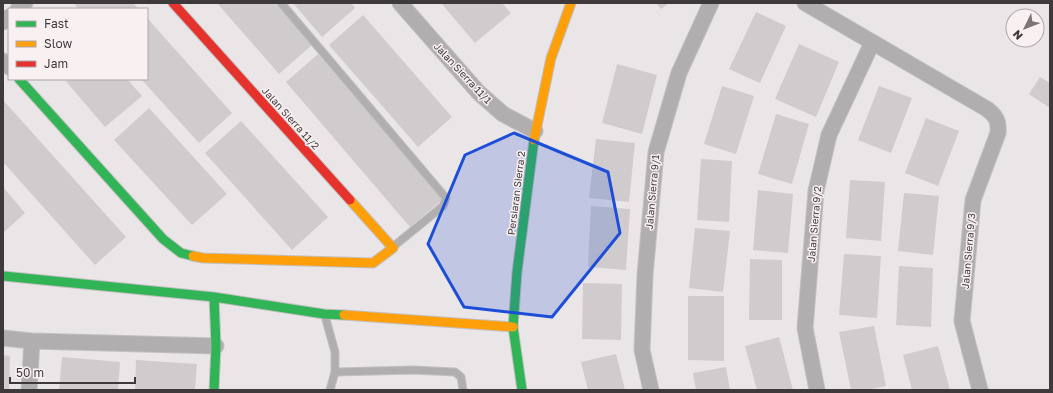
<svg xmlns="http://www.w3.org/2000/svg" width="1053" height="393" viewBox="0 0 1053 393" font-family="'Golos Text',sans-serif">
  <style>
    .building { fill: #d0cccd }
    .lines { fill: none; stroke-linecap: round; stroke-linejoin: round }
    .lane-casing { stroke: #c3c0c1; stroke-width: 9 }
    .street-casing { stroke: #c3c0c1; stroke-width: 17 }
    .fast-casing { stroke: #c3c0c1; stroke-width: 11 }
    .slow-casing { stroke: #c3c0c1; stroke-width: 11 }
    .jam-casing { stroke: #c3c0c1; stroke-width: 11 }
    .lane { stroke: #b0aeae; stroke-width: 7 }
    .street { stroke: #b0aeae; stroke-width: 15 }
    .fast { stroke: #30b455; stroke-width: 9 }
    .slow { stroke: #ff9f0a; stroke-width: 9 }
    .jam { stroke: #e5322d; stroke-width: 9 }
    .marked { fill: #1d4ed8; fill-opacity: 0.2; stroke: #1d4ed8; stroke-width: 3; stroke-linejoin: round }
    .labels { text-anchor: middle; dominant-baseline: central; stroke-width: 3; stroke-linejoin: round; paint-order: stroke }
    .street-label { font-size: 10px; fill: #3e3a3b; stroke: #f9f0f2 }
  </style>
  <rect width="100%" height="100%" fill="#eae5e6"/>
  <!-- building -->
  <path class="building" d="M77,3h56l6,6h-60l-4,-4z
    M217,3h58l37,42 -33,29z
    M293,3h58l4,5 -33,29z
    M441,3h61l9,10 -36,30z
    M656,3h13l-8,6z
    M756,12l30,14 -26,57 -31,-14z
    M363,15l89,102 -34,30 -89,-102z
    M147,18l85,95 -33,30 -58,-64h6z
    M799,44l40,18 -23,55 -41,-18z
    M318,54l125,145 -33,28 -124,-145z
    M617,64l40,11 -15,59 -40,-11z
    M1040,77l10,6v25l-21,-14z
    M64,79h63l15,17 -37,31z
    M722,86l32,10 -18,58 -32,-10z
    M879,86l33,12 -21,55 -33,-13z
    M3,100l123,137 -31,28 -92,-103z
    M149,108l78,86 -35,31 -78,-85z
    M776,114l33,10 -17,60 -34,-10z
    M926,118l33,13 -21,55 -33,-13z
    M241,121l87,96 -36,33 -87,-97z
    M596,139l39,4 -6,59 -40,-4z
    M701,159l31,2 -3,61 -32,-2z
    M850,180l35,2 -4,59 -35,-3z
    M3,187l22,26 -22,20z
    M758,190l35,4 -5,59 -35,-3z
    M904,193l35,3 -6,59 -35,-4z
    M591,206l39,3 -4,61 -38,-3z
    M695,228l35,3 -7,61 -34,-4z
    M844,254l37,2 -4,62 -38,-3z
    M750,259l32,1v60h-33z
    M899,266l34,2 -2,59 -35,-2z
    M583,283l39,1 -1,56 -39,-1z
    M688,296h36v65l-36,-1z
    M874,326l12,60 -20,4h-15l-12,-58z
    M779,337l14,53h-36l-12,-44z
    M938,346l12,44h-38l-9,-35z
    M616,354l9,36h-37l-7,-28z
    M3,355l7,1 -1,34h-6z
    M62,357l58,5 -2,28h-59z
    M136,360l61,4 -2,26h-60z
    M726,367l4,23h-34l-3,-17z"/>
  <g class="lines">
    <!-- lane casing -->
    <g class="lane-casing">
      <path id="lane" d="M281,3l165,195 -3,8 -49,40
        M325,316l10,36v20l-5,18
        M335,372l78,-2 42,2 6,5 2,13"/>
    </g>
    <!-- street casing -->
    <g class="street-casing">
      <path id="street" d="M400,3l79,90 24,21 32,17
        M805,3l182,106c9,7 12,12 11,24l-25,67 -11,121 18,69
        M18,9l7,-6
        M3,22l6,-5
        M3,61l6,6
        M3,338l29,3 184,5
        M29,390l3,-49
        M651,390l-9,-40 3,-75 11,-123 23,-79 32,-70
        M817,390l-12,-62 11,-137 13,-56 43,-92"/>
    </g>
    <!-- fast casing -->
    <g class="fast-casing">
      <path id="fast" d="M19,79l144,160 18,14 12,3
        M3,276l211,21 110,17 20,1
        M214,297l2,49 -2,44
        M522,390l-9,-63 4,-55 17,-132"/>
    </g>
    <!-- slow casing -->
    <g class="slow-casing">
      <path id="slow" d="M534,140l17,-82 20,-55
        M193,256l10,2 170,5 20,-15 -43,-48
        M344,315l169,12"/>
    </g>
    <!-- jam casing -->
    <g class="jam-casing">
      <path id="jam" d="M173,3l177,197"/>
    </g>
    <!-- lane -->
    <use href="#lane" class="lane"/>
    <!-- street -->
    <use href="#street" class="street"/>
    <!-- fast -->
    <use href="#fast" class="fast"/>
    <!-- slow -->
    <use href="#slow" class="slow"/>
    <!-- jam -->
    <use href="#jam" class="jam"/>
  </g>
  <!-- marked area -->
  <path class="marked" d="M514,133l94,39 12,61 -68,84 -88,-10 -36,-63 37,-89z"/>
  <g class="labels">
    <!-- street labels -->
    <g class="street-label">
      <text transform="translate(463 73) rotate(47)">Jalan Sierra 11/1</text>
      <text transform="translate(291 118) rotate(48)">Jalan Sierra 11/2</text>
      <text transform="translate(652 192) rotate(-85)">Jalan Sierra 9/1</text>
      <text transform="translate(516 193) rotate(-83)">Persiaran Sierra 2</text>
      <text transform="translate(814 224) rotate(-85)">Jalan Sierra 9/2</text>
      <text transform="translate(968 251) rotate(-85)">Jalan Sierra 9/3</text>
    </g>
  </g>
  <!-- border -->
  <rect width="1053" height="393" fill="none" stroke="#3e3a3b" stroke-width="8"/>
  <!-- legend -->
  <rect x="8" y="8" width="140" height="72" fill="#f9f0f2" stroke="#aea7a9"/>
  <rect x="16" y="21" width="20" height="6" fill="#30b455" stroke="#aea7a9"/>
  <text x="44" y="28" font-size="12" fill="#3e3a3b">Fast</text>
  <rect x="16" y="41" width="20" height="6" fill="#ff9f0a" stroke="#aea7a9"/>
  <text x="44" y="48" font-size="12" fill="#3e3a3b">Slow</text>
  <rect x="16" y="61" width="20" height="6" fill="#e5322d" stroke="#aea7a9"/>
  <text x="44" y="68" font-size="12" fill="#3e3a3b">Jam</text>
  <!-- north arrow -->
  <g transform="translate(1025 28) rotate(227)"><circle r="19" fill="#f9f0f2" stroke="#aea7a9"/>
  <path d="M0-3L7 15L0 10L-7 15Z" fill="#7a7677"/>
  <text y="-6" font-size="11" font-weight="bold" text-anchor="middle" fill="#3e3a3b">N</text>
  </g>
  <!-- scale -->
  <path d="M10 377v6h125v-6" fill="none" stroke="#3e3a3b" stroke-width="2"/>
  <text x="16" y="377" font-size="12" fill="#3e3a3b" stroke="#f9f0f2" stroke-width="3" paint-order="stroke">50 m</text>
</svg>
